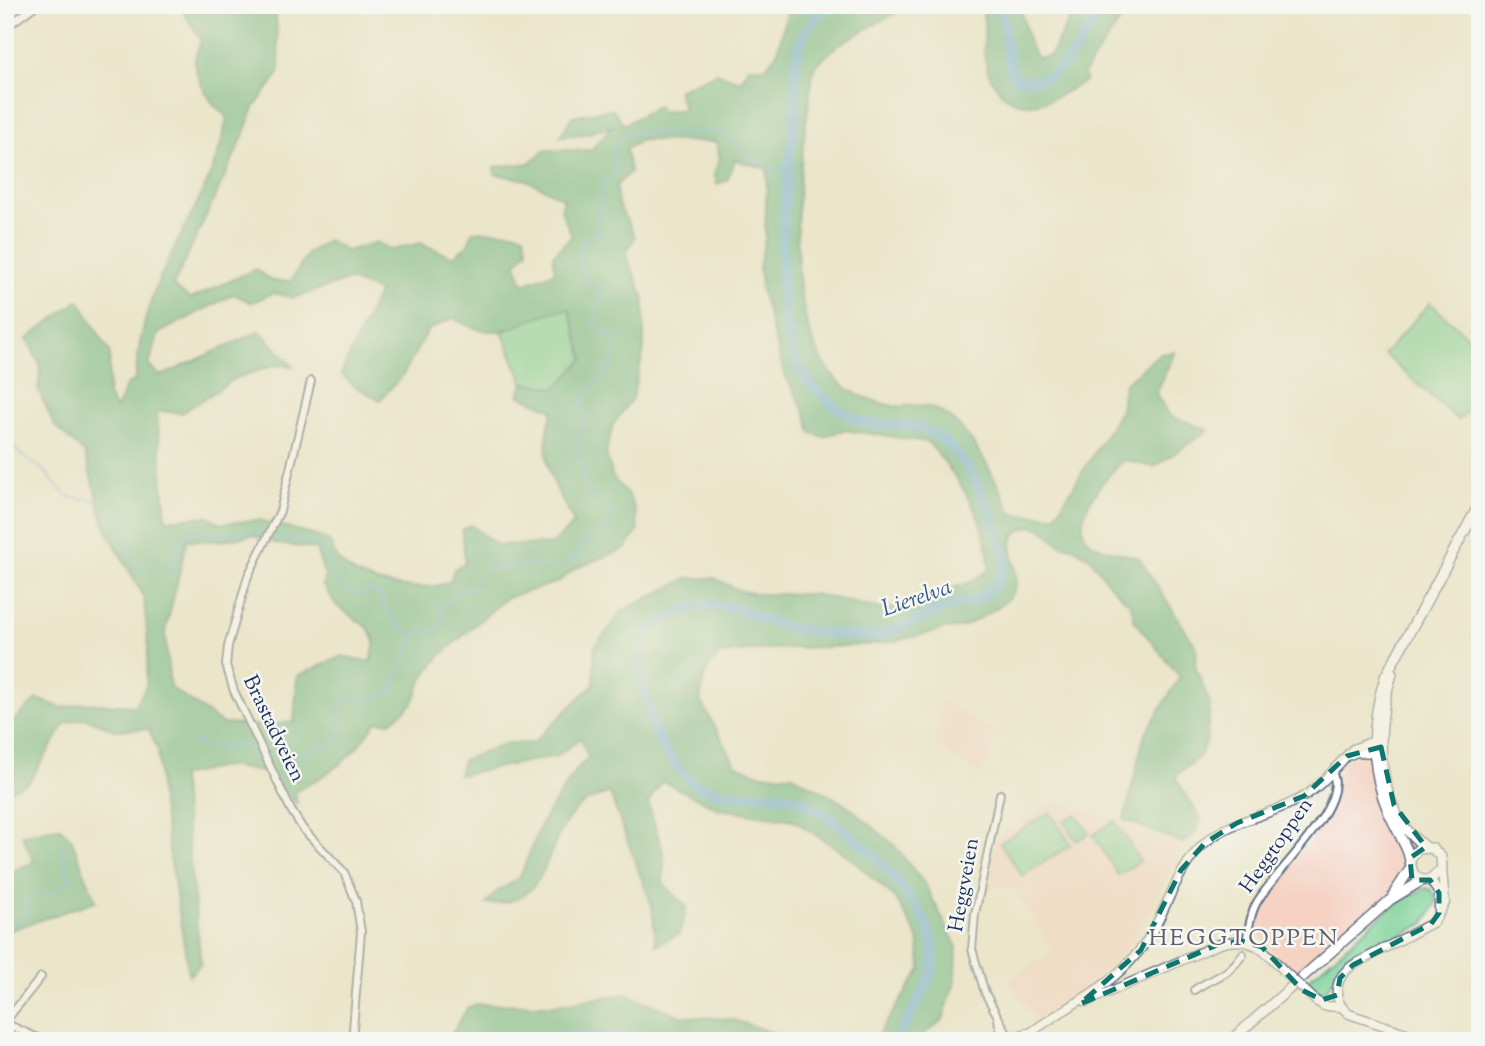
<svg xmlns="http://www.w3.org/2000/svg" width="1485" height="1046" viewBox="0 0 1485 1046" font-family="'Sorts Mill Goudy',serif">
  <style>
    .built { fill: #f5d2c2 }
    .green { fill: #7ad196; stroke: #4a807a; stroke-width: 2 }
    .forest { fill: #63b37f; stroke: #3f716e; stroke-width: 2; fill-rule: evenodd }
    .lines { fill: none; stroke-linecap: round; stroke-linejoin: round }
    .stream { stroke: #5ea8d6; stroke-width: 2 }
    .river { stroke: #5ea8d6; stroke-width: 10 }
    .street-casing { stroke: #646f84; stroke-width: 10 }
    .secondary-casing { stroke: #646f84; stroke-width: 11 }
    .primary-casing { stroke: #646f84; stroke-width: 12 }
    .street { stroke: #fff; stroke-width: 6 }
    .secondary { stroke: #fff; stroke-width: 8 }
    .primary { stroke: #fff; stroke-width: 9 }
    .secondary-bridge-casing { stroke: #646f84; stroke-width: 11; stroke-linecap: butt }
    .secondary-bridge { stroke: #fff; stroke-width: 8 }
    .marked { fill: none; stroke: #0f766e; stroke-width: 5; stroke-dasharray: 14 9; stroke-linejoin: round }
    .labels { text-anchor: middle; dominant-baseline: central; stroke-width: 5; stroke-linejoin: round; paint-order: stroke }
    .street-label { font-size: 21px; fill: #1b2f5e; stroke: #f6f6f2 }
    .water-label { font-size: 23px; font-style: italic; fill: #325988; stroke: #f6f6f2 }
    .quarter-label { font-size: 24px; letter-spacing: 2px; fill: #5e5e6c; stroke: #f6f6f2 }
  </style>
  <rect width="100%" height="100%" fill="#f6f6f2"/>
  <filter id="ink" filterUnits="userSpaceOnUse"><feTurbulence type="fractalNoise" baseFrequency=".0143" numOctaves="2"/><feDisplacementMap in="SourceGraphic" scale="14" xChannelSelector="R" yChannelSelector="G"/><feConvolveMatrix kernelMatrix="1 2 1 2 8 2 1 2 1" color-interpolation-filters="sRGB"/></filter>
  <filter id="wash" filterUnits="userSpaceOnUse"><feTurbulence type="fractalNoise" baseFrequency=".00686" numOctaves="4" result="noise"/><feDisplacementMap in="SourceGraphic" scale="28" xChannelSelector="R" yChannelSelector="G"/><feGaussianBlur stdDeviation="1.57" result="paint"/><feColorMatrix in="noise" values="0 0 0 0 0 0 0 0 0 0 0 0 0 0 0 0 0 1.4 0 .05"/><feComposite in="paint" operator="in"/></filter>
  <g filter="url(#wash)">
    <rect width="100%" height="100%" fill="#ebe6ca"/>
    <!-- built -->
    <path class="built" d="M943,700l58,38 -3,4 -5,-1 -4,24 -5,-1 -3,13 -48,-34z
      M1356,755l12,2 4,6 30,88v21l-14,22 -94,82 -29,-33 -9,-20 1,-12 4,-9 50,-62 26,-49 3,-22 6,-9z
      M1057,800l127,45 -56,105 -48,42 -45,28 -26,-40 44,-29 -41,-65 -8,4 -2,-3 -8,1 -10,6 12,-57z"/>
    <!-- green -->
    <path class="green" d="M1430,303l50,45v49l-22,23 -74,-66z
      M569,309l15,50 -28,29 -32,-5 -22,-51 44,-21z
      M1050,812l21,33 -49,31 -22,-33z
      M1076,814l13,19 -13,8 -12,-20z
      M1115,821l25,40 -22,14 -25,-40z
      M1426,888l6,2 5,12 -12,21 -82,42 -21,31h-7l-13,-11 98,-86z"/>
    <!-- forest -->
    <path class="forest" d="M179,5h96l5,67 -26,36 -16,40 -65,138 18,13 65,-30 16,12h19l17,-28 20,-13 19,11 30,-9 14,8 30,-7 32,14 14,-11 6,-15 41,1 10,3 4,15 -12,13 7,21 32,-12 -2,-17 19,-19 -11,-26 3,-11 -37,-19 -32,-6 -1,-7 35,-4 16,-13h46l21,-24 -27,8 -25,2 13,-20 40,-7 11,16 33,-19 4,6 23,-3 -7,-19 40,-17 23,8 9,-14h17l11,-14 12,-48h121l-72,40 -24,22c-12,83 -43,261 31,320 10,8 36,17 49,19 10,1 21,-2 32,0 39,7 71,75 86,108l43,2 66,-106 3,-26 35,-30 16,-2 -19,42 14,22 39,14 -55,37 -29,-7c-18,13 -62,66 -32,84 9,6 35,10 46,14l58,90 -2,17 15,39 -4,38 -6,14 -25,21 26,42 -6,15 -12,9 -59,-23 20,-84 36,-59 -46,-57 -3,-15 -22,-21 -19,-26 -17,-11 -12,-2 -21,-17 -8,-2c-41,9 -5,45 -19,67 -10,14 -34,25 -48,33 -8,4 -13,1 -21,3 -20,5 -40,11 -62,14 -55,7 -109,2 -164,12l-13,18 -5,27 36,65 24,9 33,1 54,30 47,40 32,41 31,61 -1,31 -13,42 -28,21h-41l47,-72 -3,-31 -22,-39 -48,-43 -55,-36 -74,-11 -57,-28 -14,22 16,52 -1,28 24,24 -8,27 -23,11 -4,-39 -43,-114c-10,5 -26,9 -33,17 -37,41 -22,95 -90,95l9,-11 25,-16 21,-53 34,-53 13,-13 -7,-20 -24,18 -98,19 4,-15 44,-17h26l61,-59v-36l28,-37 66,-33h26l27,13 19,3h54l72,16 82,-27 21,-13c1,-48 -31,-93 -61,-128l-85,-12 -19,7 -13,-4 -5,-19 -22,-41 -23,-83 -2,-23 6,-28 2,-70 -32,-9 -8,21 -10,3 -3,-11 6,-15 -4,-16 -74,-2 -16,9 4,23 -14,14 2,18 17,32 -9,18 18,44v52l-12,48 -19,27 -7,28 7,25 15,17 7,14 3,22 -13,18 -49,19 -18,14 -52,16 -65,57 -18,23 -10,25 -22,19h-15c-26,40 -41,47 -81,70l2,12 -33,-32 -37,-6 -46,10 20,188 -12,12 -29,-182 -2,-43 -9,-22 -35,1 -28,-12 -20,5 -37,59 -24,11v-65c13,-9 20,-21 33,-29l25,9 20,-5 51,3 12,-19 2,-40 -4,-50 -39,-70 -20,-73 -31,-29 -16,-36 3,-22 -14,-28 52,-39 31,53 -2,43 8,13 11,-25 8,-4c3,-35 10,-67 24,-100 24,-54 59,-104 68,-164 -14,-7 -32,-37 -32,-54 0,-7 4,-15 6,-22zM349,280l30,11 -38,83 13,12 26,14 23,-25 25,-45 25,-12c55,32 64,-3 116,-9l15,50 -28,29 -32,-5 -6,12 35,15c-16,52 -2,68 21,113l-21,21 -56,1 -26,-20 -9,5 3,33 -11,6 -4,13c-31,11 -87,4 -111,-21 -5,-5 -5,-14 -10,-19 -4,-5 -63,-21 -71,-22 -12,0 -26,3 -37,4l-13,-8 -42,4 -9,-109 25,2 54,-35 39,-13 18,1 -33,-35 -99,45 -12,-10 10,-33 75,-39 17,9 22,-10 20,5zM252,535l26,9 38,5 9,27 -3,8 15,22 31,22 7,13 -4,21 -29,-6 -45,20 -3,46 -26,3 -45,-1 -53,-37 -5,-54 22,-93 32,1z
      M980,5h40l9,39 8,14 13,-2 27,-51h54l-47,68 2,8c-28,15 -62,39 -88,8 -7,-9 -12,-18 -13,-30 -4,-20 4,-32 -5,-54z
      M59,827l12,11 25,63 -91,31v-58l29,-12 -12,-27z
      M626,994l55,22 50,3 67,22h-351l21,-34 11,-3 73,1z"/>
    <g class="lines">
      <!-- stream -->
      <path class="stream" d="M5,443l6,-2c6,16 24,20 35,32 9,9 15,22 29,25 10,2 16,-1 27,5
        M108,508c12,20 16,42 33,60
        M276,538l38,4 10,12 12,28 19,13 13,-5 11,4c12,29 30,52 62,31l1,-19 16,-14 14,-4c15,-31 22,-17 47,-21 14,-3 20,-3 34,1l23,-11 8,-15 30,-20 1,-10 -28,-21 -9,-45 4,-10 -1,-9 6,-10 -6,-12c12,-26 37,-34 34,-67l-15,-5 -7,-11 10,-28 -3,-5 -10,-4 -13,-24 7,-23 18,-5 -4,-13 6,-38 12,-11 -3,-22 10,-12 14,-4h42l7,3 24,-5 20,5c12,21 33,31 57,36
        M163,571l8,-5 6,-12 -1,-6 11,-16 7,-3c19,11 44,2 66,4
        M190,745l8,-3 25,8 15,-8 22,21
        M283,764l7,1 9,-11c29,-11 49,-4 39,-47l9,-10 20,2 23,-6 26,-59
        M5,924l5,3 16,-10v-16l18,-9 12,2 2,-5 12,-7 -8,-26 2,-14"/>
      <!-- river -->
      <path class="river" d="M830,5c-16,12 -28,27 -32,47 -6,25 0,51 -4,75 -9,61 -27,204 14,254 13,15 34,34 53,40 20,7 46,0 66,9 40,18 64,79 75,117 9,30 -15,53 -43,57 -31,6 -55,28 -86,32 -22,2 -77,-6 -99,-13 -19,-6 -35,-16 -56,-18 -14,-2 -27,3 -40,8 -47,19 -42,53 -30,97 6,25 23,55 43,71 12,10 40,14 56,14 15,1 36,-1 50,4 45,18 149,114 136,167 -6,26 -25,52 -38,75
        M1001,5l10,67 5,7c8,1 16,2 23,1 26,-3 52,-54 65,-75
        M496,1041l32,-4 185,-2 33,6"/>
    </g>
  </g>
  <g filter="url(#ink)">
    <g class="lines">
      <!-- street casing -->
      <g class="street-casing">
        <path id="street" d="M5,28l31,-23
          M5,285l5,5
          M311,381l-31,130 -32,65 -20,70 -2,19 8,26 57,119 12,19 41,43 12,29 5,31 -9,109
          M1000,794l-25,120 -3,35 13,44 24,44
          M1246,941c3,-12 4,-26 10,-37 14,-28 95,-99 76,-132
          M1194,990c22,-15 31,-11 49,-36
          M998,1020l5,20
          M5,1022l36,-45
          M5,1023l39,18"/>
      </g>
      <!-- secondary casing -->
      <g class="secondary-casing">
        <path id="secondary" d="M1430,880l9,13v17
          M1316,1001l8,5 17,1
          M1086,1002l131,-57c32,-11 47,3 67,26
          M1002,1041l25,-8
          M1020,1041c39,-33 86,-48 119,-90 28,-34 33,-79 67,-109 28,-24 66,-26 97,-45 20,-12 34,-32 50,-48l21,-8 7,6 -7,6 -17,-1 -10,4
          M1430,1041l-81,-27c-19,-15 -14,-37 4,-49l81,-43 11,-19 -3,-34"/>
      </g>
      <!-- primary casing -->
      <g class="primary-casing">
        <path id="primary" d="M1392,674c-18,53 -18,139 34,173
          M1410,859l8,-10 14,-1 9,9 1,12 -12,11c-22,1 -17,-15 -23,-30 -6,-13 -13,-26 -19,-39 -18,-43 -17,-89 -3,-134l95,-174
          M1393,895l17,-26
          M1230,1041l160,-141 33,-20"/>
      </g>
      <!-- street -->
      <use href="#street" class="street"/>
      <!-- secondary -->
      <use href="#secondary" class="secondary"/>
      <!-- primary -->
      <use href="#primary" class="primary"/>
      <!-- secondary-bridge casing -->
      <g class="secondary-bridge-casing">
        <path id="secondary-bridge" d="M1284,971l32,30"/>
      </g>
      <!-- secondary-bridge -->
      <use href="#secondary-bridge" class="secondary-bridge"/>
    </g>
  </g>
  <!-- marked area -->
  <path d="M0 0H1485V1046H0ZM1381,747l13,58 32,42 -16,11 2,22h18l9,13v20l-8,11 -78,41 -13,13 -3,17 -15,5 -20,-10 -40,-43 -20,-6 -25,4 -137,59 61,-54 40,-80 24,-27 32,-20 67,-27 43,-40z" fill="#ebe6ca" fill-opacity=".55" fill-rule="evenodd"/>
  <path class="marked" d="M1381,747l13,58 32,42 -16,11 2,22h18l9,13v20l-8,11 -78,41 -13,13 -3,17 -15,5 -20,-10 -40,-43 -20,-6 -25,4 -137,59 61,-54 40,-80 24,-27 32,-20 67,-27 43,-40z"/>
  <g class="labels">
    <!-- street labels -->
    <g class="street-label">
      <text transform="translate(273 729) rotate(64)">Brastadveien</text>
      <text transform="translate(1277 846) rotate(-55)">Heggtoppen</text>
      <text transform="translate(965 885) rotate(-80)">Heggveien</text>
    </g>
    <!-- water labels -->
    <g class="water-label">
      <text transform="translate(917 599) rotate(-19)">Lierelva</text>
    </g>
    <!-- quarter labels -->
    <g class="quarter-label">
      <text x="1244" y="939">HEGGTOPPEN</text>
    </g>
  </g>
  <!-- margin -->
  <rect width="1485" height="1046" fill="none" stroke="#f6f6f2" stroke-width="28"/>
</svg>
